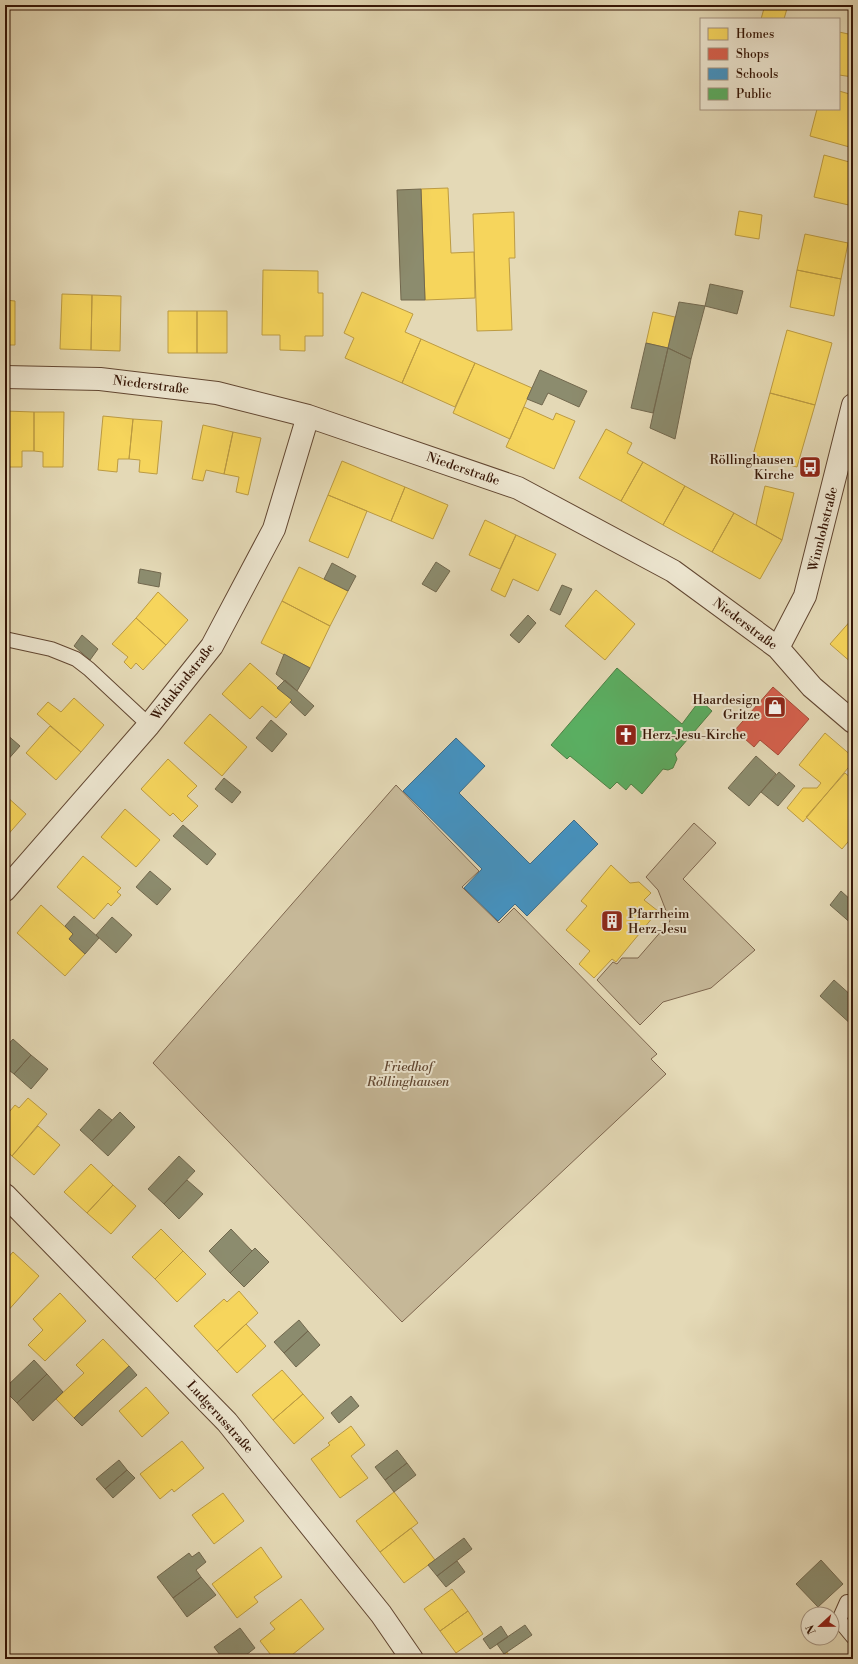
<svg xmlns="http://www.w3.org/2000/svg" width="858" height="1664" viewBox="0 0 858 1664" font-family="'Libre Bodoni',serif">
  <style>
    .green { fill: #c6b898; stroke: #7e664e }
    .homes { fill: #f6d55c; stroke: #bc9b42 }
    .shops { fill: #d6604d; stroke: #a64a37 }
    .schools { fill: #4393c3; stroke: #3f6d8a }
    .public { fill: #5aae61; stroke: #4f8045 }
    .industry { fill: #8c8c6e; stroke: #72684e }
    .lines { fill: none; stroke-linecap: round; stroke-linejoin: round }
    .service-casing { stroke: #614631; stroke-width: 16 }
    .minor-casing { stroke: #614631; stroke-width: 24 }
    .service { stroke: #ede6d0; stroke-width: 14 }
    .minor { stroke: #ede6d0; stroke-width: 22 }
    .labels { text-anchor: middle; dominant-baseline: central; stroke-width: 4; stroke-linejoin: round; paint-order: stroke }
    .street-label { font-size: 13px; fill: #351505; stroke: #ede6d0 }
    .poi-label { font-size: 13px; fill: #351505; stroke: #ede6d0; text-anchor: end }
    .park-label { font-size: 13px; font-style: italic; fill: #604631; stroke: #ede6d0 }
  </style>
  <rect width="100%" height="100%" fill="#e4d9b6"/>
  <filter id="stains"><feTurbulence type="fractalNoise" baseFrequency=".005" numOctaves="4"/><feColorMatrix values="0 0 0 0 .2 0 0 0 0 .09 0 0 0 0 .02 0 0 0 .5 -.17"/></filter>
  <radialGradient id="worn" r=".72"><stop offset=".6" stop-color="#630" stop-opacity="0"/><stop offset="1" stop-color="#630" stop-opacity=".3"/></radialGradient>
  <!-- green -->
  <path class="green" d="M396,785l83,86 -17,16 37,36 15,-15 143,146 -6,5 15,15 -264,248 -249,-259z
    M694,823l22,20 -33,36 72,71 -44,38 -48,14 -23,23 -43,-45 16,-18 4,2 5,-6h16l32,-37 -12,-31 -12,-13z"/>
  <!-- homes -->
  <path class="homes" d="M765,5h23l-4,14h-23z
    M839,32l14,3v42l-14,-2z
    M839,91l14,4v53l-43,-12 7,-27h22z
    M824,155l29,8v43l-39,-9z
    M448,188l3,65 23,-1 1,46 -50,2 -4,-111z
    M739,211l23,4 -3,24 -24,-4z
    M514,212l1,46h-6l3,72 -35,1 -4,-117z
    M805,234l43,9 -7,36 -44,-9z
    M263,270l55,1v22h5v43h-18v15l-25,-1v-15h-18z
    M797,270l44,9 -7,37 -44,-9z
    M362,292l51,22 -8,18 16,7 -19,44 -57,-25 9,-20 -10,-5z
    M62,294l30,1 -1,55 -31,-1z
    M92,295l29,1 -1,55 -29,-1z
    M5,300l10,1v44h-10z
    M168,311h29v42h-29z
    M197,311h30v42h-30z
    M653,312l22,5 -7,31 -22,-5z
    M787,330l45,13 -17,62 -45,-12z
    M421,339l54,24 -20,44 -53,-24z
    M475,363l57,25 -22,51 -57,-26z
    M770,393l45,12 -18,62 -44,-12z
    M524,407l29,13 3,-7 19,8 -21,48 -48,-22z
    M5,411l29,1v39h-12v16h-17z
    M34,412h30l-1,55h-20v-15l-9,-1z
    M103,416l30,3 -4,40h-11l-1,13 -19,-2z
    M133,419l29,2 -5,53 -18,-2 1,-12 -11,-1z
    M203,425l30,7 -9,42 -18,-4 -3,11 -11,-2z
    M606,429l26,14 -5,10 16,9 -22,39 -42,-23z
    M233,432l28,6 -13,57 -12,-3 3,-15 -15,-3z
    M342,461l63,26 -14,34 -63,-26z
    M643,462l42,24 -22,39 -42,-24z
    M685,486l49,27 -22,39 -49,-27z
    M765,486l29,7 -12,47 -26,-15z
    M405,487l43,18 -15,34 -42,-18z
    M328,495l39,16 -19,47 -39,-17z
    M734,513l48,27 -22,39 -48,-27z
    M485,520l31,15 -16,34 -31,-14z
    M516,535l40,19 -18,37 -25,-12 -8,18 -14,-7z
    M299,567l49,24 -18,35 -48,-25z
    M596,590l39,34 -30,36 -40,-34z
    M158,592l30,28 -22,25 -30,-27z
    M282,601l48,25 -20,42 -49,-25z
    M136,618l30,27 -23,25 -7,-7 -5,6 -7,-7 4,-5 -16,-13z
    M853,618v46l-23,-20z
    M250,663l42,37 -16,18 -14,-12 -12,13 -28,-25z
    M74,698l30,27 -23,27 -44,-38 11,-12 13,10z
    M210,714l37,33 -25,29 -38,-33z
    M50,726l31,26 -25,28 -30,-27z
    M825,733l28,24v5l-50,60 -16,-14 16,-20h14l4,-5 -22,-18z
    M168,759l29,27 -10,10 11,10 -16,16 -9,-9 -3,3 -29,-27z
    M845,773l8,7v56l-11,13 -36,-32z
    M5,795l21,19 -21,24z
    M125,809l35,31 -24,27 -35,-30z
    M83,856l38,32 -4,4 4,3 -10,11 -3,-3 -14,16 -37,-32z
    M611,865l19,18 9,-1 12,11 -7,7 14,11 -42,51 -4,-3 -18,19 -15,-14 11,-13 -24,-21 21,-24 -6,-5z
    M41,905l32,29 -4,5 16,15 -20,22 -48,-43z
    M28,1098l19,16 -35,42 -7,-6v-33l10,-12 4,3z
    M38,1126l22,19 -26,30 -22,-19z
    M91,1164l22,21 -26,28 -23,-21z
    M113,1185l23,21 -25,28 -24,-21z
    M161,1229l22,22 -28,28 -23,-22z
    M183,1251l23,23 -29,28 -22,-23z
    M13,1252l26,24 -34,38v-53z
    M239,1291l19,22 -41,38 -23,-25 30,-27 3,3z
    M60,1293l26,28 -41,40 -17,-16 15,-15 -10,-11z
    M246,1324l20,22 -29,27 -20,-22z
    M103,1339l26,27 -55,52 -18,-19 28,-26 -8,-8z
    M282,1370l21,24 -30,26 -21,-25z
    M146,1387l23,26 -27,24 -23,-26z
    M303,1394l21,24 -30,26 -21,-24z
    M351,1426l14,19 -14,11 17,22 -28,20 -29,-39 19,-14 -2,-2z
    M182,1441l22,27 -30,24 -2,-3 -12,10 -20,-25z
    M394,1492l24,31 -38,29 -24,-31z
    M223,1493l21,28 -30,23 -22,-29z
    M411,1528l24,32 -31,23 -24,-31z
    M261,1547l21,30 -28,20 4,5 -21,16 -25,-34z
    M452,1589l16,22 -28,20 -16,-22z
    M301,1599l23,30 -37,30h-13l-14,-18 15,-12 -5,-6z
    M468,1611l15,23 -27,19 -16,-22z
    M507,1652l4,7h-14l7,-5z"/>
  <!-- shops -->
  <path class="shops" d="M773,687l36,32 -31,36 -18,-15 -6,7 -19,-17z"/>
  <!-- schools -->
  <path class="schools" d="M456,738l29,28 -26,27 71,71 44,-44 24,24 -71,72 -12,-12 -17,17 -34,-33 18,-19 -79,-78z"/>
  <!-- public -->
  <path class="public" d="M617,668l65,56 18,-24 12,11 -37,43 2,5 -4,9 -5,2 -5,-1 -21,25 -11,-10 -5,6 -9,-8 -7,7 -40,-33 -3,3 -16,-14z"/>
  <!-- industry -->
  <path class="industry" d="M421,189l4,111h-24l-4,-110z
    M710,284l33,7 -6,23 -32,-8z
    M679,302l26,4 -14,53 -23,-11z
    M646,343l22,5 -15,65 -22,-5z
    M668,348l23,11 -16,80 -25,-11z
    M540,370l47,21 -8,16 -31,-14 -6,12 -15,-6z
    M436,562l14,9 -14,21 -14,-8z
    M332,563l24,13 -8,15 -24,-12z
    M140,569l21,4 -2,14 -21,-4z
    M562,585l10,4 -12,26 -10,-5z
    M528,615l8,8 -17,20 -9,-8z
    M82,635l16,14 -8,11 -16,-14z
    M284,654l26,14 -13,23 -21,-17z
    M285,680l29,26 -9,10 -15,-14 2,-2 -15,-12z
    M271,720l16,14 -15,18 -16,-14z
    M5,733l15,13 -15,17z
    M756,756l20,18 -27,32 -21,-18z
    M779,772l16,14 -17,20 -17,-14z
    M224,778l17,14 -9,11 -17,-14z
    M183,825l33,29 -9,11 -34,-29z
    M150,871l21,18 -14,16 -21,-18z
    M841,891l12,11v23l-23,-20z
    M74,916l25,22 -14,16 -16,-15 4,-5 -8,-8z
    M112,917l20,18 -16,18 -20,-18z
    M834,980l19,17v29l-33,-30z
    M13,1039l18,16 -17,19 -9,-7v-19z
    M31,1055l17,14 -17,20 -17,-15z
    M99,1109l13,11 -20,21 -12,-11z
    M120,1112l15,15 -27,29 -16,-15z
    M179,1156l16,15 -31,33 -16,-15z
    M187,1180l16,14 -24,25 -15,-15z
    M231,1229l21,22 -22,22 -21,-22z
    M255,1248l14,14 -25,25 -14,-14z
    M299,1320l9,11 -24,22 -10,-11z
    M308,1331l12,14 -24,22 -12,-14z
    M34,1360l13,14 -30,29 -12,-12v-3z
    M129,1366l8,9 -55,51 -8,-8z
    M47,1374l16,18 -30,29 -16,-18z
    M351,1396l8,10 -20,17 -8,-10z
    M397,1450l10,13 -22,17 -10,-13z
    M119,1460l8,10 -22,19 -9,-10z
    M407,1463l9,12 -22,17 -9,-12z
    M127,1470l8,8 -22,20 -8,-9z
    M464,1538l8,11 -35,27 -9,-11z
    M199,1552l7,10 -10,8 5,7 -28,21 -16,-21 32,-24 3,4z
    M821,1560l22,24 -25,23 -22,-23z
    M457,1561l8,11 -19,15 -9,-11z
    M201,1577l15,18 -29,22 -14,-19z
    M525,1625l7,10 -28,19 -7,-10z
    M501,1626l7,11 -18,12 -7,-10z
    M240,1628l15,20 -14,11h-18l-9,-12z"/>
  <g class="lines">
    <!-- service casing -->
    <g class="service-casing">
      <path id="service" d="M5,639l46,10 25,10 13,10 60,56
        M847,1602l-8,18 14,17"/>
    </g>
    <!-- minor casing -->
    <g class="minor-casing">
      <path id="minor" d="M5,377l95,2 117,14 91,23 210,72 155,83 105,77 34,39 41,35
        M778,648l27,-52 48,-191
        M5,890l144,-165 63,-79 62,-117 34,-113
        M5,1195l222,227 154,192 31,45"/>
    </g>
    <!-- service -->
    <use href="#service" class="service"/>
    <!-- minor -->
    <use href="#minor" class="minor"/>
  </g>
  <!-- icons -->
  <defs>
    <g id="bus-square" transform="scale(1.15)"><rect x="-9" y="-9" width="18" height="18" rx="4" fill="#8f2418" stroke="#ede6d0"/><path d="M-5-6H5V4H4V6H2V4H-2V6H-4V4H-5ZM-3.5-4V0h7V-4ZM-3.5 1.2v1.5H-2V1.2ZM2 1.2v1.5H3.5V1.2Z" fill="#fff"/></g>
    <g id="shop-square" transform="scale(1.15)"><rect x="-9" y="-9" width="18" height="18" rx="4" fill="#8f2418" stroke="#ede6d0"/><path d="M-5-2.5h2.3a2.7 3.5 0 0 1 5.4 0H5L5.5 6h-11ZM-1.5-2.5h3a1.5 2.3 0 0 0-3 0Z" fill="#fff"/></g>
    <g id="church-square" transform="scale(1.15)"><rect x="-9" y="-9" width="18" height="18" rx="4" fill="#8f2418" stroke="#ede6d0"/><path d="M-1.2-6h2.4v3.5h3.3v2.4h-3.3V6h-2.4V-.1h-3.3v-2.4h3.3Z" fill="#fff"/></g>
    <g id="building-square" transform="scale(1.15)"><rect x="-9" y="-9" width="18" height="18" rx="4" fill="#8f2418" stroke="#ede6d0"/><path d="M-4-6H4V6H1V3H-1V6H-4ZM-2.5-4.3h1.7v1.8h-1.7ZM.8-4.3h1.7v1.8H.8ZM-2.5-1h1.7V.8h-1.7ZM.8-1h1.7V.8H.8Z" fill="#fff"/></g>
  </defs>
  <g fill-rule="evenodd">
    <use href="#bus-square" x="810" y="467"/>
    <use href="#shop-square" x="775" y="707"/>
    <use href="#church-square" x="626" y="735"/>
    <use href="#building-square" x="612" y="921"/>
  </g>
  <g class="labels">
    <!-- street labels -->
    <g class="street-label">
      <text transform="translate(151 385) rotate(7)">Niederstraße</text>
      <text transform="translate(463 469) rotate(19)">Niederstraße</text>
      <text transform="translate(823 529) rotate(-76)">Winnlohstraße</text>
      <text transform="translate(745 624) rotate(37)">Niederstraße</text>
      <text transform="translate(183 682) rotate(-52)">Widukindstraße</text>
      <text transform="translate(220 1417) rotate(48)">Ludgerusstraße</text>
    </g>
    <!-- poi labels -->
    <g class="poi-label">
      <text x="794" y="460">Röllinghausen<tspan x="794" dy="15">Kirche</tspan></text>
      <text x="760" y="700">Haardesign<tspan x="760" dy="15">Gritze</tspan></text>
      <text x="642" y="735" text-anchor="start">Herz-Jesu-Kirche</text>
      <text x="628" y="914" text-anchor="start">Pfarrheim<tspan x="628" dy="15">Herz-Jesu</tspan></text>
    </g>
    <!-- park labels -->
    <g class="park-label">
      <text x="408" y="1067">Friedhof<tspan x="408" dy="15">Röllinghausen</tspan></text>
    </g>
  </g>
  <!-- margin -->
  <rect width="858" height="1664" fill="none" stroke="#e4d9b6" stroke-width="20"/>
  <rect x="6" y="6" width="846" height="1652" fill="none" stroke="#351505" stroke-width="2"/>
  <rect x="10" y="10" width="838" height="1644" fill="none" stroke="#351505"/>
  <!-- legend -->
  <rect x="700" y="18" width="140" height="92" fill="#ede6d0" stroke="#a3927f"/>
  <rect x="708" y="28" width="20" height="12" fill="#f6d55c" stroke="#a3927f"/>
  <text x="736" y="38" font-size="12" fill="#351505">Homes</text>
  <rect x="708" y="48" width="20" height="12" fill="#d6604d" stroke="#a3927f"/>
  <text x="736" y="58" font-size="12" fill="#351505">Shops</text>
  <rect x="708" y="68" width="20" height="12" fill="#4393c3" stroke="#a3927f"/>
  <text x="736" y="78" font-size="12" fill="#351505">Schools</text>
  <rect x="708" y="88" width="20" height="12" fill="#5aae61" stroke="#a3927f"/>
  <text x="736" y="98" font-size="12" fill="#351505">Public</text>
  <!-- north arrow -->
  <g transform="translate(820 1626) rotate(248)"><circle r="19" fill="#ede6d0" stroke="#a3927f"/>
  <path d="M0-3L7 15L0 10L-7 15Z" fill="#8f2418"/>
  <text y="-6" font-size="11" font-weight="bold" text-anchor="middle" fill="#351505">N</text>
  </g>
  <rect width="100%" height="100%" filter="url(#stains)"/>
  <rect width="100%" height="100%" fill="url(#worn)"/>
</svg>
